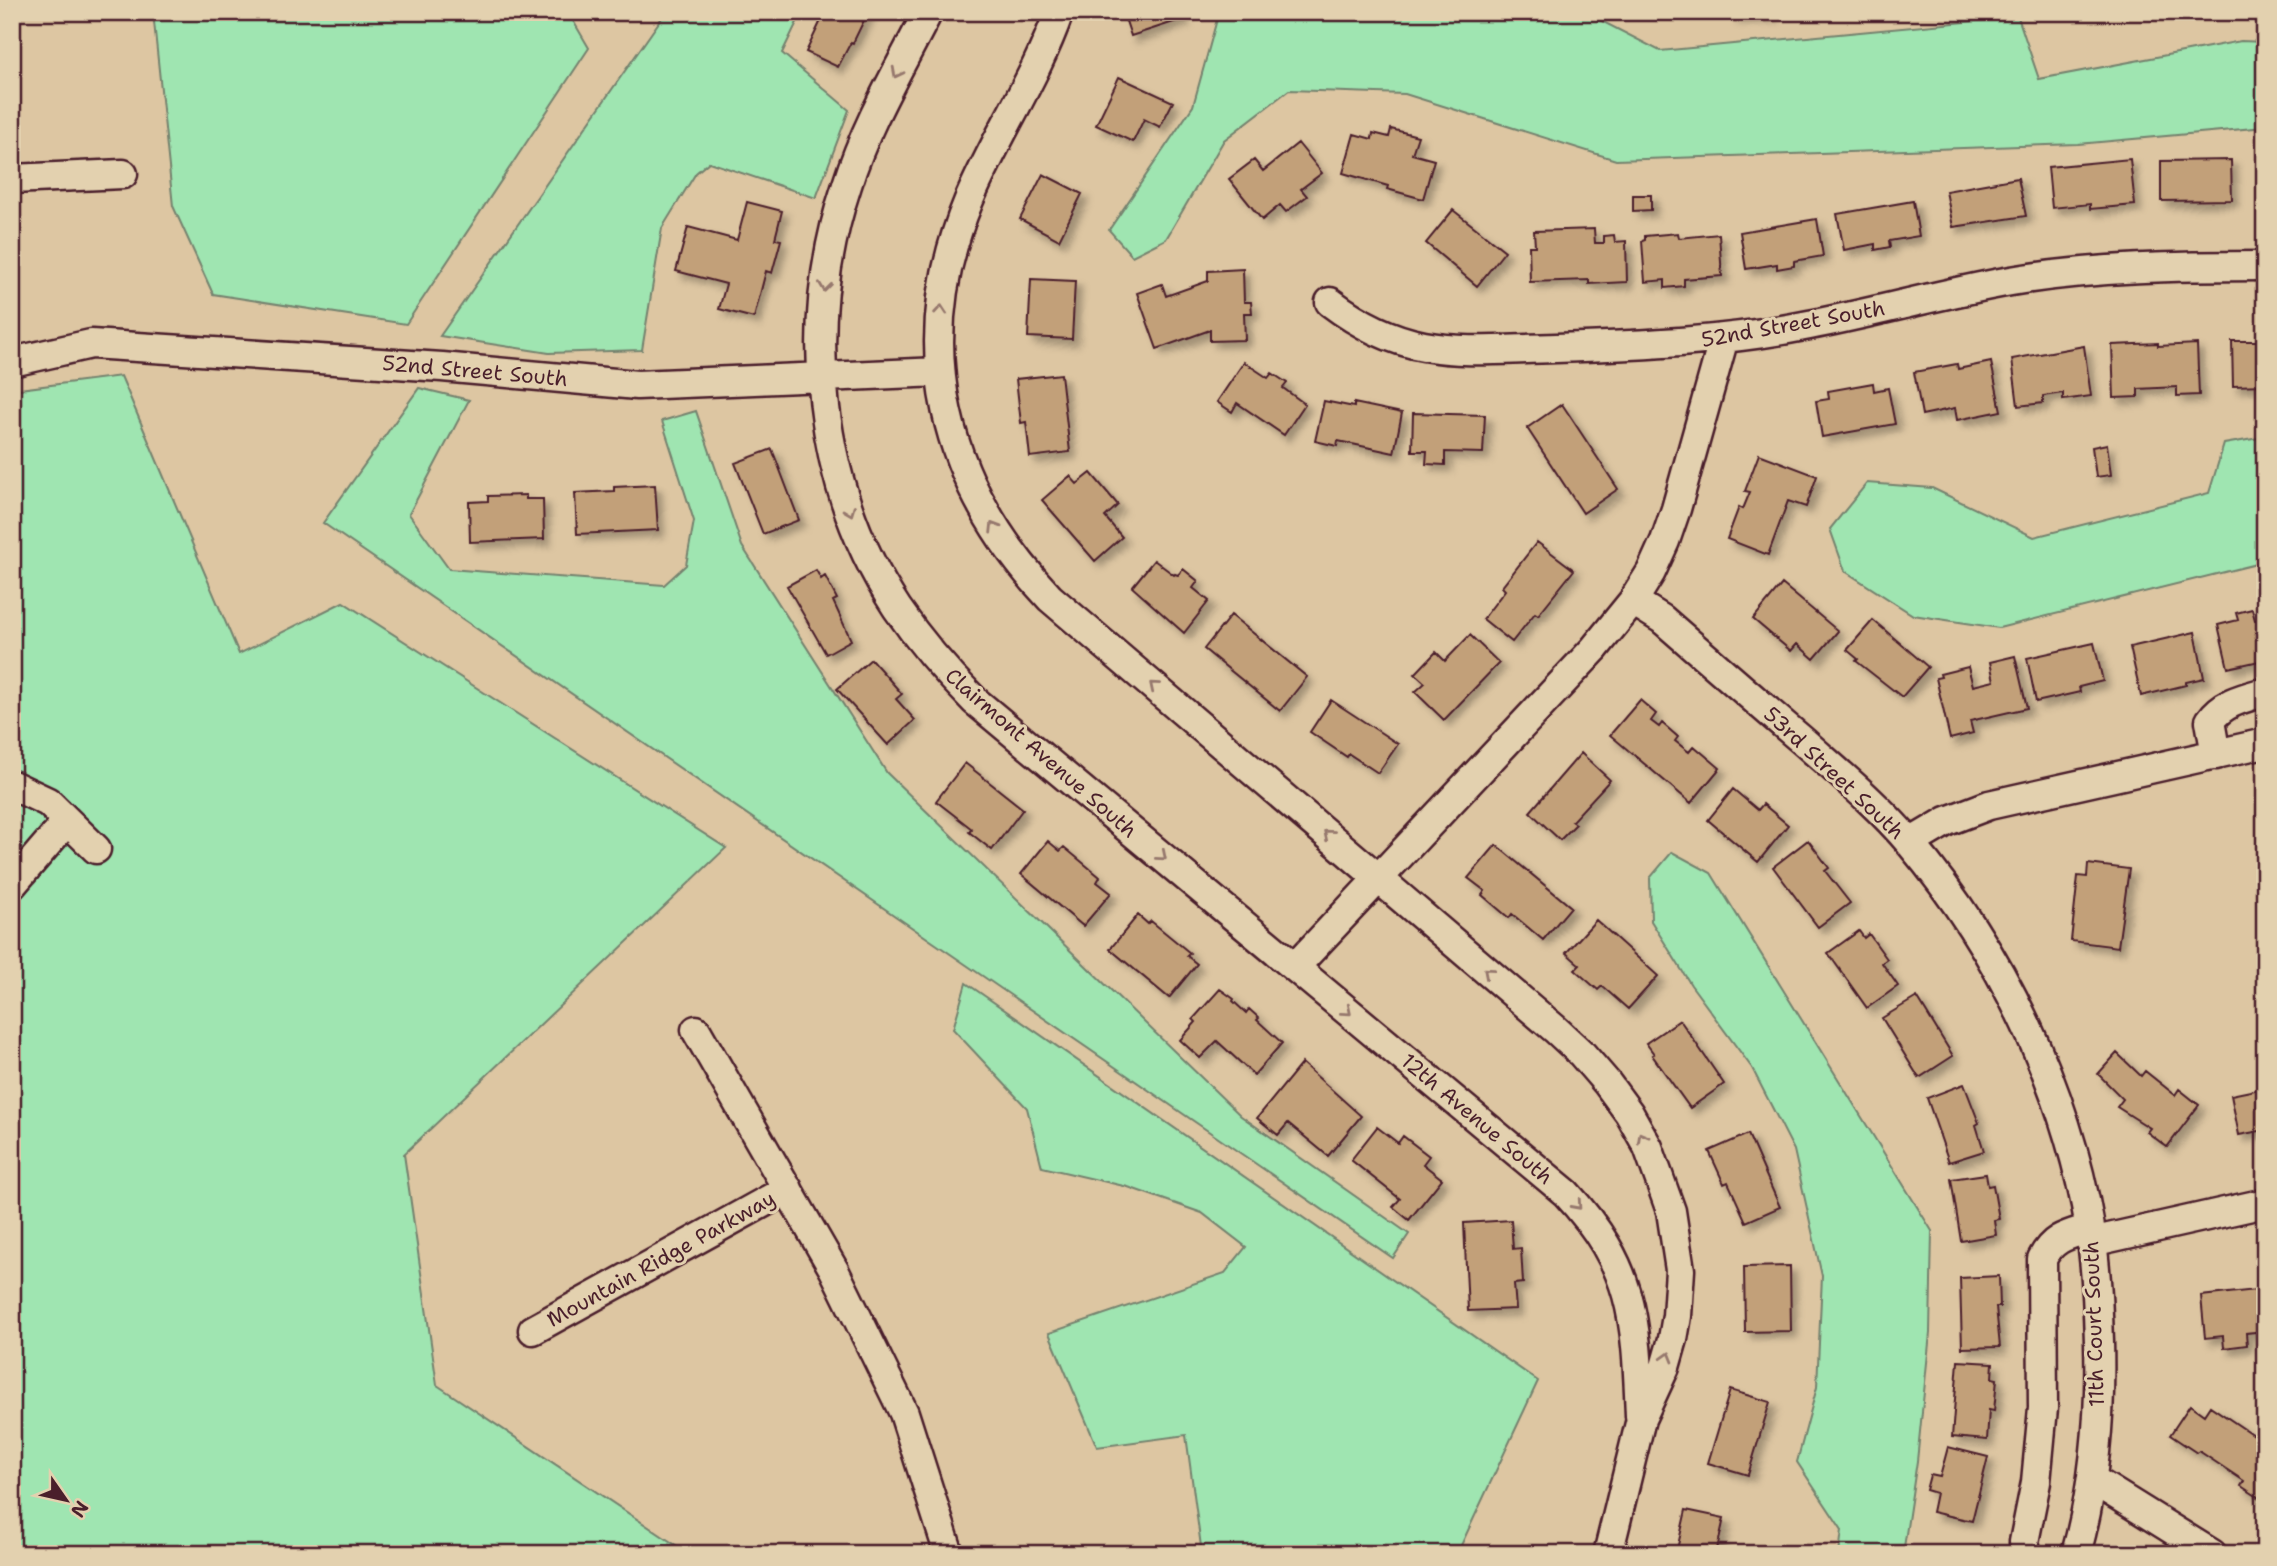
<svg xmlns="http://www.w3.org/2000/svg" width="2277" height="1566" viewBox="0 0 2277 1566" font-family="'Shantell Sans',sans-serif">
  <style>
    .green { fill: #9fe5b1; stroke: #74826e; stroke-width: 2 }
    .building { fill: #c2a079; stroke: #4a1f2b; stroke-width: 2; filter: url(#shadow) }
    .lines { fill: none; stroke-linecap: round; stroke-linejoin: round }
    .minor-casing { stroke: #4a1f2b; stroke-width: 33 }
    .minor { stroke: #e3d1af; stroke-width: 28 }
    .oneway { stroke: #96786d }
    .labels { text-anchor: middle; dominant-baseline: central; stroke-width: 6; stroke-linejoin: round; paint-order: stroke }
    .street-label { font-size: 21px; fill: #4a1f2b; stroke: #e3d1af }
  </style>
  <defs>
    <filter id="shadow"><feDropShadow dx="6" dy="6" stdDeviation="3.5" flood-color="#0004"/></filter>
  </defs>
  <rect width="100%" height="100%" fill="#ddc6a2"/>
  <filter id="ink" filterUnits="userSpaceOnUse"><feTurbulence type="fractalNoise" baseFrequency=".0143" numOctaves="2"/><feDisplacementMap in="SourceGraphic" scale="14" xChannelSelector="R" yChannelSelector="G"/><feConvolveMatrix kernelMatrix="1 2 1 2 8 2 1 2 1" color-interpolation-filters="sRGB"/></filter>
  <g filter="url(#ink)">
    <!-- green -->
    <path class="green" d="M153,12h415l21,36 -183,276 -193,-30 -40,-88z
      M666,12h136l-20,41 67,57 -33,88 -107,-36 -13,11 -34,55 -20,122 -93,3 -109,-17z
      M1219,12h365l76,39 358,-34 21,62 202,-38 24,1v85l-187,17 -462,16 -211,-66 -116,-4 -65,50 -58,99 -34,17 -23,-26 84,-124z
      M121,376l118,278 104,-52 383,246 -322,306 33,231 252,169h-677v-1164z
      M419,388l50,12 -60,114 40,55 215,16 22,-20 8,-44 -32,-100 34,-10 46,135 145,227 354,343 168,118 -16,24 -1070,-735z
      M2265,437v125l-266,66 -86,-13 -68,-44 -15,-42 37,-46 65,5 102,49 175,-44 15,-49z
      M1672,852l39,21 221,358 -2,102 -13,128 -14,93h-64l3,-24 -45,-68 20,-75 5,-111 -28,-126 -42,-82 -61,-83 -40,-64 -1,-43z
      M966,983l572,398 -81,173h-255l-16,-119 -89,12 -48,-114 176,-60 21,-26 -44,-34 -74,-26 -86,-20 -15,-59 -74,-79z"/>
    <!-- building -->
    <path class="building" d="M825,12h43l-15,31 -2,-1 -13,25 -32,-15z
      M1123,12h58l2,7 -52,17z
      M1732,12h40v3l-40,2z
      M1119,77l54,25 -13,25 -16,-8 -11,23 -37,-17z
      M1391,129l27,7 -6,18 22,6 -11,39 -36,-10 1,-3 -45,-13 11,-39 18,5 1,-6 16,4z
      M1298,143l24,30 -21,16 6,7 -21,16 -6,-7 -18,15 -33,-41 25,-19 9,11z
      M2130,159l5,46 -45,4v-5l-38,4 -4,-41z
      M2231,160l1,40 -71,1v-40z
      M2262,160h3v39h-2z
      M1043,174l39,20 -23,46 -39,-21z
      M2018,178l8,38 -73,11 -7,-36z
      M1633,195h18v15l-18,1z
      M1913,201l6,35 -30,5 1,6 -15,3v-6l-31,6 -7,-36z
      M747,202l35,9 -7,28 6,1 -9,33 -6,-2 -12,47 -35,-9 7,-25 -50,-13 12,-44 49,13z
      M1453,210l52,41 -28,35 -51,-43z
      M1817,219l6,37 -29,5v5l-17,3v-5l-31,5 -6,-37z
      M1594,229l1,14h9v-7l10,-1 1,7 11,-1 1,41 -38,2v-4l-59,2 -1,-36h6l-1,-15z
      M1678,233l1,5 40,-4 3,42 -38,3v7l-19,2v-8l-20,2 -3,-41 3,-1v-4z
      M1243,269l1,33h7l1,11h-8l1,27 -35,1v-11l-53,19 -20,-56 25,-9 4,12 42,-15v-10z
      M1031,279l44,2 -3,58 -44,-2z
      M2259,335h6v50l-32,1 -1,-45h27z
      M2158,343v3l39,-2 2,51 -22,1v-9l-39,2v8l-24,1 -2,-53z
      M2084,346l7,50 -28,4v-7l-20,3v7l-25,3 -6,-47z
      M1244,362l24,16 4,-5 15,10 -4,5 22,16 -21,31 -47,-32 -5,9 -15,-10z
      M1991,362l10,49 -44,9 -2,-12 -33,7 -8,-43 43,-8 1,5z
      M1061,374l9,78 -40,5 -4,-35 -5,1 -5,-44z
      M1873,383l1,8 14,-3 7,36 -73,13 -6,-36 13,-2 -1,-8z
      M1324,401l30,6v-4l48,10 -8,40 -56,-12 -1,5 -22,-5z
      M1562,404l56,85 -35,24 -56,-85z
      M1413,413l72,2 -2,38 -38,-1v13l-19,-1 1,-13h-15z
      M2107,444l4,31 -15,2 -4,-30z
      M772,449l27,71 -36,14 -28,-71z
      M1759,454l58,22 -11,31 -18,-6 -20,54 -41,-16 12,-32 4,2 7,-17 -5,-1z
      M1091,473l27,32 -13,12 17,20 -27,24 -53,-61 28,-24 7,8z
      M655,485l3,45 -81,4 -2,-41 39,-2v-4z
      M526,495v4h17l1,40 -74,3 -1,-40 19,-1v-5z
      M1537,542l37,28 -36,45 -3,-2 -23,29 -29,-23 22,-29 -3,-3z
      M1154,560l20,15 1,-1 3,1 5,-6 15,12 -5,7 16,13 -25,32 -52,-46z
      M816,570l5,9 4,-3 12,23 -4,2 18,39 -25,14 -39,-68z
      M1782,584l56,47 -24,28 -17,-15 -6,7 -38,-32z
      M2252,609l3,11 10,-2 -1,42 -36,8 -10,-43 20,-5 -2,-7z
      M1231,615l76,62 -27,34 -76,-62z
      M1873,620l55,47 -26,30 -46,-36 2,-2 -11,-9z
      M2195,632l9,46 -18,4v3l-45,11 -11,-49z
      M1470,635l29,28 -55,57 -29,-28 10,-9 -10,-9 21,-22 9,9z
      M2094,643l9,38 -24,6 1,5 -44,10 -9,-44z
      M2015,656l12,52 -57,13 3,12 -23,6 -14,-61 5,-1 -1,-3 28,-7 5,19 21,-5 -4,-19z
      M871,659l31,35 -6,5 19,21 -27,25 -51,-56z
      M1331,700l67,44 -20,29 -29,-19 -2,3 -37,-25z
      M1640,700l16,14 -5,7 8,6 3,-4 16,14 -3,4 14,11 5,-6 26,22 -29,35 -81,-68z
      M1581,753l29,27 -38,41 4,3 -16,16 -30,-28z
      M965,763l58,46 -31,41 -23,-18 3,-3 -36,-28z
      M1733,789l25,21 5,-6 25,21 -30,37 -50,-42z
      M1808,840l21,28 -4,3 25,32 -32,24 -45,-60z
      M1048,841l12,10 4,-4 36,30 -3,5 14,11 -28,33 -62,-52z
      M1496,845l75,62 -28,33 -31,-26 -3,4 -27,-23 3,-4 -17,-13z
      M2088,864l41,5 -11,78 -47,-6 7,-65 9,1z
      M1138,915l10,9 3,-3 39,32 -3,3 10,8 -28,34 -59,-49z
      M1596,920l62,56 -30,33 -26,-23 -4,4 -23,-20 5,-5 -14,-12z
      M1859,931l5,7 5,-4 18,25 -5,4 16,23 -31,22 -39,-55z
      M1220,989l14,10 -1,2 13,12 3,-4 10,9 -2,2 25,23 -28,32 -37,-34 -17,17 -20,-18 16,-18 -3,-3z
      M1917,997l36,59 -34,22 -37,-60z
      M1680,1020l44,64 -34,24 -38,-53 2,-1 -8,-11z
      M2117,1053l24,23 4,-5 30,24 4,-6 20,16 -32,42 -20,-15 3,-4 -33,-21 6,-8 -25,-25z
      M1302,1063l59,53 -33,40 -40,-33 -10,12 -21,-17z
      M1964,1084l15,39 -3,2 8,26 -35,11 -22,-64z
      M2265,1088v42l-26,5 -8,-40z
      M1377,1127l21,16 5,-7 26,20 -6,8 19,15 -33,41 -16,-13 7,-8 -49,-39z
      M1748,1134l32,73 -34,15 -18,-40 -4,2 -15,-33z
      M1986,1174l2,12 5,-1 6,34 -5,1 2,15 -35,6 -10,-62z
      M1511,1220l2,29 8,-1 2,35 -9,1 2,25 -48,2 -4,-88z
      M1790,1266l1,65 -46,1 -1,-65z
      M1999,1276l1,31h-4l4,40 -38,1 -2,-70z
      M2265,1289v42l-19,2 1,12 -23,3 -1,-12 -18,2 -4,-42z
      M1958,1361l35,2 -1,15 5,1 -3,32 -5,-1 -2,30 -35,-3z
      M1730,1390l40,12 -22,73 -40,-12z
      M2190,1405l14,10 6,-9 55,37 -1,58 -23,-15 3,-5 -45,-30 -2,2 -27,-18z
      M1948,1447l40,10 -16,64 -40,-9 4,-19 -10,-3 4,-15 10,2z
      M1686,1510l38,8 -8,36h-40z"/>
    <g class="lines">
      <!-- minor casing -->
      <g class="minor-casing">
        <path id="minor" d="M928,12c-29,57 -62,112 -81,173 -46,138 -31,300 50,423 23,34 49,64 78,93l591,492c69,75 70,126 74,223
          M1059,12c-23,66 -63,124 -90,188 -61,146 -26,284 81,398l505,431 27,25 25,29 22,30 19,34 23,64 9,59 -3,46 -4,23 -8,28 -24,52 -33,135
          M12,179l111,-5
          M1330,302c79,60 134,48 226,46 85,-3 170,-6 253,-23 68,-13 134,-32 202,-44 84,-14 169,-15 254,-15
          M12,362l79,-18 351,23 195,18 303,-13
          M1633,601l29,18c47,41 94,82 141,122 37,33 75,64 107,102 91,108 156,244 180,384 6,38 8,77 9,115 2,71 -4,143 -23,212
          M2216,755l-6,-34c13,-19 34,-23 55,-29
          M12,785l36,17 48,47
          M1910,843l37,-22 42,-16 276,-62
          M12,885l55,-64
          M1295,967l299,-318 39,-48 18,-29 14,-31 11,-32 48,-171
          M696,1030l138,240 70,143 45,141
          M2091,1242l174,-39
          M533,1330l255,-141
          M2093,1480l119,74
          M2027,1554l-3,-12 12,-60 7,-74 -1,-149c11,-22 26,-24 48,-31"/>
      </g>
      <!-- minor -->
      <use href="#minor" class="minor"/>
    </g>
    <!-- one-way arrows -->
    <defs><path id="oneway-chevron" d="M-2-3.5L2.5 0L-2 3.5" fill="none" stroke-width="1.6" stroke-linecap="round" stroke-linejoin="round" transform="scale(1.75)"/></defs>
    <g class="oneway">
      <use href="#oneway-chevron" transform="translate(897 73) rotate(117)"/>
      <use href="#oneway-chevron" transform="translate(825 287) rotate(97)"/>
      <use href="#oneway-chevron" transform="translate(941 310) rotate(-85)"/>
      <use href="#oneway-chevron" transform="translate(850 511) rotate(69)"/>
      <use href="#oneway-chevron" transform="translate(994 527) rotate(-122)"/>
      <use href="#oneway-chevron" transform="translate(1154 686) rotate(-140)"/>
      <use href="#oneway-chevron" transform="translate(1328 834) rotate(-140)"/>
      <use href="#oneway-chevron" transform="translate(1162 856) rotate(40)"/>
      <use href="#oneway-chevron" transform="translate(1488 972) rotate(-139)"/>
      <use href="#oneway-chevron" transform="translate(1347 1011) rotate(40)"/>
      <use href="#oneway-chevron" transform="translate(1642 1137) rotate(-119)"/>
      <use href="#oneway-chevron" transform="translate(1577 1205) rotate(48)"/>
      <use href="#oneway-chevron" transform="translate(1668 1357) rotate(-74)"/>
    </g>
  </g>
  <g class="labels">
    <!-- street labels -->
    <g class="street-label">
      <text transform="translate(1793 324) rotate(-10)">52nd Street South</text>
      <text transform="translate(475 371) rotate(5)">52nd Street South</text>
      <text transform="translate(1041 753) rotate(41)">Clairmont Avenue South</text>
      <text transform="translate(1834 773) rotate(43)">53rd Street South</text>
      <text transform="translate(1477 1119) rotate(40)">12th Avenue South</text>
      <text transform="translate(661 1259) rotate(-29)">Mountain Ridge Parkway</text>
      <text transform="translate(2094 1324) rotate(-92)">11th Court South</text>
    </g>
  </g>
  <!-- margin -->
  <rect width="2277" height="1566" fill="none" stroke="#e3d1af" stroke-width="42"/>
  <rect x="21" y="21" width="2235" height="1524" fill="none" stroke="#4a1f2b" stroke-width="2.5" filter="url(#ink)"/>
  <!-- north arrow -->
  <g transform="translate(66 1500) rotate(124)" stroke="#e3d1af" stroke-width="5" paint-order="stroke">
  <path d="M0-5L12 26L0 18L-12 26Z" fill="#4a1f2b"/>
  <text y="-10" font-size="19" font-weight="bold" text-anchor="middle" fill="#4a1f2b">N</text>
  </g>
</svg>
